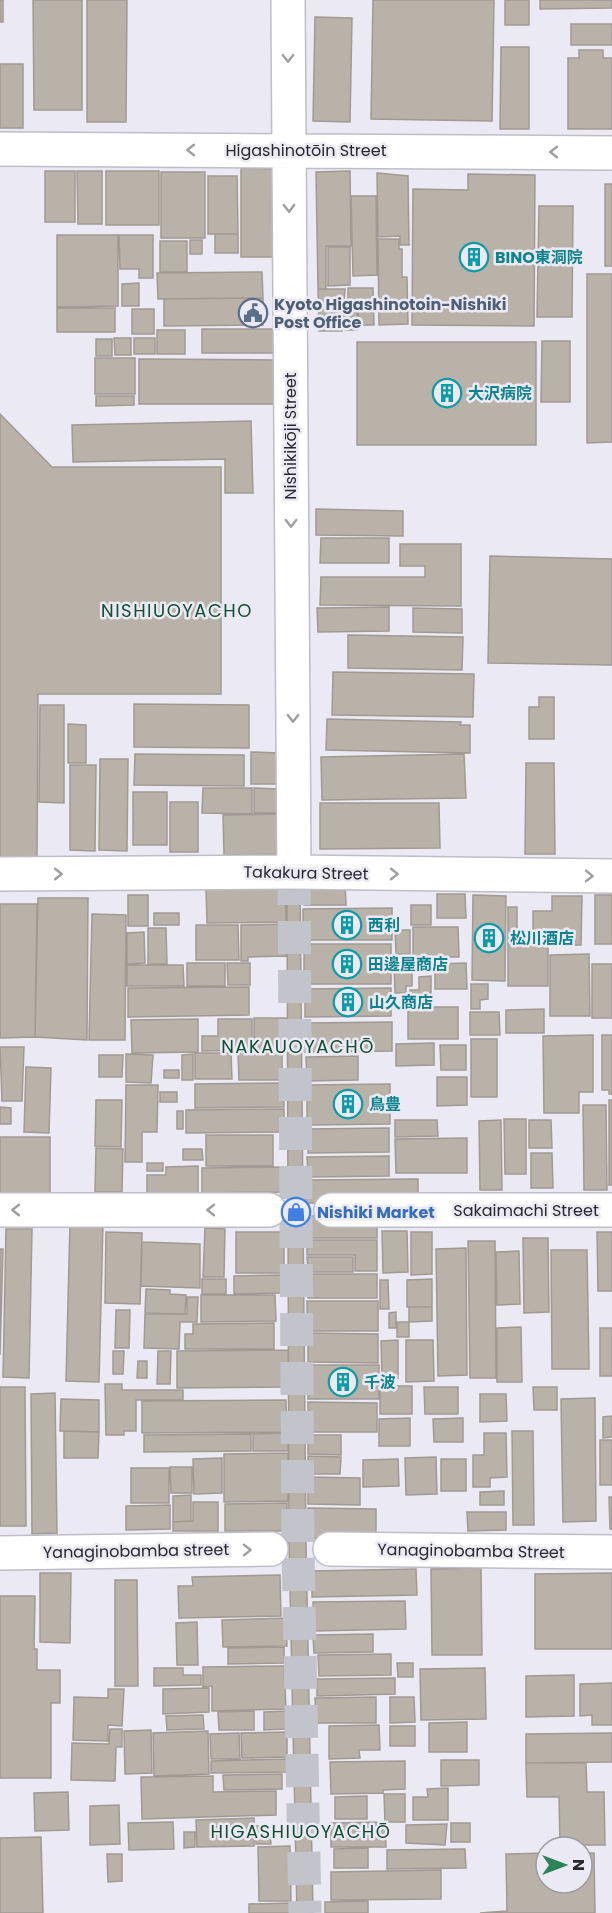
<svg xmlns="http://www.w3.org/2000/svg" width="612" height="1913" viewBox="0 0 612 1913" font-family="Poppins,'Noto Sans JP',sans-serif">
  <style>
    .building { fill: #b9b2a9; stroke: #a19a92; stroke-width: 1.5 }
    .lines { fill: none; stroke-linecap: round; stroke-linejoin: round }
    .minor-tunnel { stroke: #c3c3cc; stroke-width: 33; stroke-dasharray: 33 16; stroke-linecap: butt }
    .minor-casing { stroke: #bebec9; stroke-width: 36 }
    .minor { stroke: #fff; stroke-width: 33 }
    .oneway { stroke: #9f9fa0 }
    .labels { text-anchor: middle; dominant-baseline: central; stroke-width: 5; stroke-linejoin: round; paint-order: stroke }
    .street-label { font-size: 16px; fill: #29292d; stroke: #eae9f4 }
    .culture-label { font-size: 16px; font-weight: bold; fill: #0d838f; stroke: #eae9f4; text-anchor: start }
    .service-label { font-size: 16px; font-weight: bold; fill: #4e5e75; stroke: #eae9f4; text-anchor: start }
    .shop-label { font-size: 16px; font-weight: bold; fill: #366cbe; stroke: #eae9f4; text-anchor: start }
    .neighbourhood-label { font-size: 18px; letter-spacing: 1.5px; fill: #124e30; stroke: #eae9f4 }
  </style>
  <rect width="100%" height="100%" fill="#eae9f4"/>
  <!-- building -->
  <path class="building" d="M0,0h3v22h-3z
    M33,0h49v110h-48z
    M87,0h40l-1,122h-39z
    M373,0h121l-2,121 -121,-2z
    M505,0h24v25h-24z
    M540,0h72v8l-72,1z
    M315,17l37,1 -2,104 -37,-1z
    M571,24h41v21h-41z
    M501,47h28v82h-29z
    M579,50h24v8h9v71h-44v-71h11z
    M0,64h23v64h-23z
    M241,168l37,1 -1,88h-36z
    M45,171h30v51h-30z
    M77,171h25v53h-24z
    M106,171h53v54h-53z
    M350,171l1,75h-25v43h-8l-2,-117z
    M161,172h44v66h-44z
    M377,173l31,3 1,69h-9v-9l-22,1z
    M468,174l67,1 -1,151 -122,-1 1,-136 55,1z
    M208,176h29l1,58h-30z
    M605,184h7v82h-7z
    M351,196h25l1,79 -24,1z
    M539,206h34l-1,111h-35z
    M215,234h23v19h-23z
    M57,235h61v71l-61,1z
    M119,235h34v43h-14v-9h-19z
    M378,239h21v10h3v28h5l1,47 -29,1z
    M190,240h12v14h-12z
    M160,241h27v31h-27z
    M328,247h22v38l-22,1z
    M262,272l1,26 -105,1 -1,-26z
    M587,274h25v168l-25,1z
    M139,283v23h-17v-22z
    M348,288h25l1,37h-15l-1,-18 -10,1z
    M318,289h27l-3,42h-23z
    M263,298v27l-99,1v-27z
    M57,308h58v24h-58z
    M132,309h22v25h-22z
    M344,310h13v20h-12z
    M202,329h75v24h-75z
    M157,330h28v24h-28z
    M114,338h17v17h-16z
    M134,338h21v16h-21z
    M96,339h16v17h-16z
    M542,341h28v61h-29z
    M357,342h179v103h-179z
    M95,358h40v36h-40z
    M139,359l136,1v44h-136z
    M96,396h38v9l-38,1z
    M0,414l52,53h169v227h-183l-1,164h-37z
    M251,421l2,72h-28v-34l-152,3 -1,-37z
    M316,509l87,2v25l-87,-1z
    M321,538h68v25h-69z
    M400,544h61v62l-141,-1 1,-28h104v-11h-25z
    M490,556l122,3v106l-124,-2z
    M389,607v24l-71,1 -1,-24z
    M413,608l49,1v24l-49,-1z
    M348,635l115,2 -1,33 -114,-2z
    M333,672l141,2 -1,43 -141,-2z
    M539,697h15v42h-25v-32h10z
    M134,704l115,1v43l-115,-1z
    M40,705h24v98l-25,-1z
    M327,719l134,3 -1,3h10v28l-144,-3z
    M68,724l18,1v38h-18z
    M251,752l28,1 -1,31h-27z
    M135,754l109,1v31l-110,-1z
    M464,754l2,44 -144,2 -1,-43z
    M100,759h28l-1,92 -28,-1z
    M526,763h28l1,91h-30z
    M70,765h26l-1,86 -25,-1z
    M203,788h49v26l-50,-1z
    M254,788l24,1 -1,24h-23z
    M133,792h34v53h-34z
    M170,802h28v50h-28z
    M320,803h119l1,45 -120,1z
    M283,814v40l-59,1 -1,-40z
    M300,880l6,662 7,371h-16l-8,-370 -2,-662z
    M303,881h42l1,24h-42z
    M285,886l1,36 -79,1 -1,-36z
    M437,894h28l1,24h-29z
    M128,895h20v31h-20z
    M473,895l33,1 -1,85 -33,-1z
    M595,895h17v49h-17z
    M552,896h30l-1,49h-33v41h-40v-79h9v28h16v-24h19z
    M38,898h50l-1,142 -52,-3z
    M0,904h37l-2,133 -35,1z
    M411,905h20v20h-20z
    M392,908v32h-89v-31z
    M154,913h25v12h-25z
    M92,914l34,1 -1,125h-36z
    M286,924v32l-38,1v4h-7v-36z
    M196,925h42l1,35h-43z
    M413,927h45l1,30h-46z
    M148,928h18l1,36h-19z
    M395,930h15v24h-14z
    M144,932l1,31 -18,1v-31z
    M304,944h87v40h-87z
    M589,954l1,62h-40v-61z
    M187,963h38v23h-38z
    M227,963h23v22h-22z
    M394,963h18v23h-6v7h-11z
    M466,963l1,26h-32v-25z
    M592,964h20v54h-20z
    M127,965h56l1,21h-57z
    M431,976v28h-21v-14h9v-13z
    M471,984h17v15l-8,1v9h-9z
    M249,987v28l-121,2v-29z
    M391,988v28l-86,1v-28z
    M408,1007h50v32h-50z
    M544,1009v24h-38v-23z
    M470,1012h29l1,23h-30z
    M254,1018h32v31l-32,1z
    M198,1019v33l-66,1 -1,-33z
    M218,1019h34v31l-50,1v-15h16z
    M392,1022v29l-87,1v-29z
    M593,1035v57h-14v21h-35l-1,-77z
    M602,1035h10v59h-3v-4h-7z
    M471,1039h26v58h-26z
    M434,1043v22l-38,1v-22z
    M440,1045h26v25h-25z
    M0,1047h24l-2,54h-20z
    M238,1052h44v28h-43z
    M195,1053h36l1,26h-37z
    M126,1054l27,1 -2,28 -25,-1z
    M193,1054v26h-11v-25z
    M99,1055h24l-1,22h-23z
    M358,1056v24l-51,1 -1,-24z
    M26,1067l25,1 -2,65 -25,-1z
    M164,1070h15v8h-15z
    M437,1077h30v28l-30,1z
    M283,1083l1,24 -89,1v-24z
    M390,1084v40l-83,1v-40z
    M126,1085h32l-1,47h-15v30h-17z
    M160,1092h17v10h-17z
    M96,1100h26l-1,47 -26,-1z
    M609,1100h3v85h-3z
    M583,1105h23l1,85h-23z
    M0,1107l11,1v16h-11z
    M284,1109v23l-98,1v-23z
    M177,1111h6v18h-6z
    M504,1119h22v55h-21z
    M395,1120h42l1,16 -43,1z
    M501,1120l1,70h-22l-1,-69z
    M529,1120h22l1,28h-23z
    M389,1128v24l-81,1v-24z
    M206,1135h67v31h-67z
    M0,1137h50v65l-50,-1z
    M467,1138v35h-71l-1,-34z
    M96,1148l27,1 -1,43h-27z
    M183,1149h19l1,11h-20z
    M531,1153h21l1,35h-22z
    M389,1156v20l-81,1 -1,-20z
    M147,1163h16v8h-16z
    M198,1166v27l-51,1v-19h19v-8z
    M286,1167v25l-84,1v-25z
    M418,1179v24h-112v-23z
    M307,1216h70v22h-70z
    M70,1221l33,1 -4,160 -33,-1z
    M205,1228l20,1 -1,48h-21z
    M6,1229h26l-3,149 -26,-1z
    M382,1231h25l1,41 -25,1z
    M106,1232l36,1 -2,71 -35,-1z
    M236,1232h48v41h-48z
    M411,1232h21v42l-21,1z
    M597,1232h15v59h-14z
    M523,1238h25l1,74 -25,1z
    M307,1240h70v31h-22v-16h-48z
    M468,1241h27l1,137h-26z
    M142,1242l58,2v44l-59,-2z
    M466,1248l1,127 -29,1 -2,-127z
    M0,1249h3l-3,106z
    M551,1250h36l2,119h-37z
    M519,1251l1,53 -23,1 -1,-53z
    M307,1257h46v15h-45z
    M307,1274h70v24h-69z
    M282,1275v18l-48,1v-18z
    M202,1279h24v15h-24z
    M432,1279v28h-25v-27z
    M380,1280h8l1,29h-9z
    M146,1289l24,1v4l16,1 -1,19 -40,-1z
    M201,1295h74l1,26 -75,1z
    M187,1297h11l-1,25h-17l-1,27 -35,-1 1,-34h42z
    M307,1301h71v30h-71z
    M409,1307h23v14l-23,1z
    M116,1310h14l-1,38h-14z
    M396,1312v16h-7v-15z
    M397,1322h12v15h-12z
    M274,1323v26h-89v-15h8v-10z
    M521,1327l1,55h-25v-54z
    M600,1328h12v48h-12z
    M308,1333l70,1v29l-70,-1z
    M398,1340v38h-16l-1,-37z
    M406,1340h27l1,41 -28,1z
    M288,1350l1,37 -112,1v-37z
    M113,1351h11l-1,23h-10z
    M158,1351h13l-1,33h-13z
    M138,1361h9v17h-10z
    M308,1365h71v34h-71z
    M105,1384h17v6h61v10h-47v31h-12v4h-18z
    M380,1386h32v28h-32z
    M0,1387h25l1,139h-26z
    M424,1387h34v27h-33z
    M533,1387h24v23h-23z
    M55,1393l2,140 -25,1 -1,-140z
    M480,1394h26l1,27 -27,1z
    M595,1398l1,123 -33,1 -2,-123z
    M61,1399l38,1v32l-39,-1z
    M286,1400l1,32 -145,1v-32z
    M308,1402l69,1v29h-69z
    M612,1416v21l-9,1v-21z
    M410,1418v28h-31v-27z
    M463,1418v24h-29l-1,-23z
    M64,1431l35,1 -1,26h-34z
    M512,1431h21l1,94h-21z
    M288,1433v18h-35v-17z
    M484,1433h22l1,44 -17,1v9h-17v-32h11z
    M251,1434v17l-107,1v-17z
    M308,1435h33v20l-33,-1z
    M600,1440h12v45h-12z
    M288,1453v48l-64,1v-48z
    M308,1456l33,1 -1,17h-32z
    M436,1457l1,37 -31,1 -1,-37z
    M222,1458v35l-28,1 -1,-35z
    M398,1459l1,27 -36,1v-27z
    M441,1459h25v32h-25z
    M170,1467h22v26h-21z
    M131,1468h38v35h-38z
    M308,1477l52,1v27l-52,-1z
    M504,1491v14h-24v-13z
    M191,1495v26l-18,1v-26z
    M609,1497h3v32h-2z
    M193,1502h25v29h-45v-9l20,-1z
    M287,1503v28h-62v-27z
    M170,1505v24l-44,1v-24z
    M308,1508l68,1v30l-69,-1z
    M467,1512h39v18l-38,1z
    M481,1568l1,87h-50l-1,-86z
    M416,1569l1,26 -105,2v-26z
    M40,1573h31l-1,70 -30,-1z
    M612,1573v76h-77v-75z
    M280,1575l1,41 -102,2 -1,-32h15l-1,-9z
    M115,1580h22l1,106h-23z
    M0,1596h35l-1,53h3v21h23v33h-9v75h-51z
    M405,1601l1,28 -92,2 -1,-29z
    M286,1618l1,28 -64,1 -1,-27z
    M197,1622l1,43h-21l-1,-42z
    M373,1634v18l-59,1 -1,-18z
    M284,1647v16l-56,1v-16z
    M391,1654v21l-72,1 -1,-21z
    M397,1663h16v14h-15z
    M284,1666l2,43 -74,2v-25l-9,1v-20z
    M154,1668h29v7h18v10l-47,1z
    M485,1668l1,51 -65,1 -1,-51z
    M574,1675v41l-48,1v-41z
    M395,1678v16l-78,2v-17z
    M612,1683v42h-20v-10l-12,1v-32z
    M209,1688v24l-46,2v-25z
    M108,1689h16l-2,37 -14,-1v16l-35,-1 1,-43 34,1z
    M376,1697v26h-60l-1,-25z
    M390,1697h24l1,25 -25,1z
    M254,1711v19h-35l-1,-18z
    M286,1711v18l-22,1v-18z
    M203,1715l1,14 -37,1 -1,-14z
    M467,1722v30h-38v-29z
    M379,1725l1,25h-21l1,8 -31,1v-33z
    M390,1726h25v20h-25z
    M110,1729h12v18h-6l-1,34 -44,-1 1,-37 37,1z
    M151,1730l1,43 -27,1 -1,-43z
    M208,1731l1,43 -55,2 -1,-43z
    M287,1732v25l-45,1 -1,-25z
    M239,1733l1,26h-29l-1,-25z
    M612,1733v29l-86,1v-29z
    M287,1759v13l-76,1v-12z
    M441,1760h38v25l-38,1z
    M405,1761v28l-22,1v3l-52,1 -1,-32z
    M526,1763h60l1,29h17l1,53h-45l-1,-48h-32z
    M282,1774v15l-58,1 -1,-15z
    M213,1776v16l63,-1v24l-134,4 -1,-42z
    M448,1788v32h-35v-23h15l-1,-8z
    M68,1792l1,38 -34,1 -1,-38z
    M384,1794h21v28h-20z
    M367,1796v23h-32v-22z
    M119,1805l1,39 -30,1v-39z
    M254,1818v28l-57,1 -1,-27z
    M173,1822l1,27 -45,1 -1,-27z
    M385,1822l1,25h-55v-24z
    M451,1823h19v19h-19z
    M447,1824l-2,21 -39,-2v-18z
    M255,1826h15l1,18h-15z
    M184,1832h11v15l-11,1z
    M41,1837l2,76h-43v-75z
    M290,1846l1,55h-32l-1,-54z
    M368,1848v20h-34v-19z
    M465,1849l1,19 -79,1v-19z
    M546,1853v30h36v-30h12l1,60h-115l27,-2 -1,-57z
    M107,1854h15v27l-14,1z
    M441,1870v29l-110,1v-28z
    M368,1901v12h-43v-11z
    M290,1903v10h-41v-9z"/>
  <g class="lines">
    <!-- minor-tunnel -->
    <path class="minor-tunnel" d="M294,872l4,677 7,364"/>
    <!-- minor casing -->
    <g class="minor-casing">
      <path id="minor" d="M288,0l6,872
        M0,149l612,4
        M0,874l294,-2 318,4
        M0,1210h269
        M331,1210h281
        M330,1549l282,3
        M0,1553l271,-4"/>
    </g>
    <!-- minor -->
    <use href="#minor" class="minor"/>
  </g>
  <!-- one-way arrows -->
  <defs><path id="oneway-chevron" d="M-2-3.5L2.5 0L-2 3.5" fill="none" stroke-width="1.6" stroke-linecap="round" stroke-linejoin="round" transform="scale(1.5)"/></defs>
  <g class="oneway">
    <use href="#oneway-chevron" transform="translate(288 58) rotate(90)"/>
    <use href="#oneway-chevron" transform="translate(191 150) rotate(-180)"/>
    <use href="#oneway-chevron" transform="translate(554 152) rotate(-180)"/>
    <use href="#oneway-chevron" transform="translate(289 208) rotate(89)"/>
    <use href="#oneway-chevron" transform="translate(291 523) rotate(90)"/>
    <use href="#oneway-chevron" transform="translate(293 718) rotate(90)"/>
    <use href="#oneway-chevron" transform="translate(58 874)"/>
    <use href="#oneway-chevron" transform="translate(394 874) rotate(1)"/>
    <use href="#oneway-chevron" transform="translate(589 876) rotate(1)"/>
    <use href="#oneway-chevron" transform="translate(16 1210) rotate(-180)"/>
    <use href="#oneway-chevron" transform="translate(211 1210) rotate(-180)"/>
    <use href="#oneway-chevron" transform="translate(247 1550) rotate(-1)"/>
  </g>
  <!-- icons -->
  <defs>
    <g id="building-ring" transform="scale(1.5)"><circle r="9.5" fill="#eae9f4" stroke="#0f9aa8" stroke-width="1.5"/><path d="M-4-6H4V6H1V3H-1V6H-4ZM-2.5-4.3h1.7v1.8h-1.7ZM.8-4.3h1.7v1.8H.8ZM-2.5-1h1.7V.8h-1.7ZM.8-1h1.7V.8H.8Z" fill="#0f9aa8"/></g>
    <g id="civic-ring" transform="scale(1.5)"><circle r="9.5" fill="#eae9f4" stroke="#5c6f8a" stroke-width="1.5"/><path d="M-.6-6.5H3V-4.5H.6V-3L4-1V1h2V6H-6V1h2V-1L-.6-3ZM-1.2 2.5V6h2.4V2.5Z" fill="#5c6f8a"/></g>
    <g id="shop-ring" transform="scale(1.5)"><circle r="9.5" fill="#eae9f4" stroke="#3f7fe0" stroke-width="1.5"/><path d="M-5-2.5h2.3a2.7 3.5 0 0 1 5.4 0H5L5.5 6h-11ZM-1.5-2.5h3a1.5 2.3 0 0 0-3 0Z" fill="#3f7fe0"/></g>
  </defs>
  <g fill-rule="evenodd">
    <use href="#building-ring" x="474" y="257"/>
    <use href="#civic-ring" x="253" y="313"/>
    <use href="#building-ring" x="447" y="393"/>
    <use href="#building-ring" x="347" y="925"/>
    <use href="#building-ring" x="489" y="938"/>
    <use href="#building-ring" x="347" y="964"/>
    <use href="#building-ring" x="348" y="1002"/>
    <use href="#building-ring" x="348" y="1104"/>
    <use href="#shop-ring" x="296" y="1212"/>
    <use href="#building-ring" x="343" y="1382"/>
  </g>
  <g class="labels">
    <!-- street labels -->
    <g class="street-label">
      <text x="306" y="150">Higashinotōin Street</text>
      <text transform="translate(290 436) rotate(-90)">Nishikikōji Street</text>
      <text transform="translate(306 873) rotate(1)">Takakura Street</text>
      <text x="526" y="1210">Sakaimachi Street</text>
      <text transform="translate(136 1551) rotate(-1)">Yanaginobamba street</text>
      <text transform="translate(471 1551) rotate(1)">Yanaginobamba Street</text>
    </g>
    <!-- culture labels -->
    <g class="culture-label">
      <text x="495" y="257">BINO東洞院</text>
      <text x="468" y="393">大沢病院</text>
      <text x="368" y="925">西利</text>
      <text x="510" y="938">松川酒店</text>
      <text x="368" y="964">田邊屋商店</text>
      <text x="369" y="1002">山久商店</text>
      <text x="369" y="1104">鳥豊</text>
      <text x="364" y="1382">千波</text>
    </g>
    <!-- service labels -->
    <g class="service-label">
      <text x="274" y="304">Kyoto Higashinotoin-Nishiki<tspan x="274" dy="18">Post Office</tspan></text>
    </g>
    <!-- shop labels -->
    <g class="shop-label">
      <text x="317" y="1212">Nishiki Market</text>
    </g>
    <!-- neighbourhood labels -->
    <g class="neighbourhood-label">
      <text x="177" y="610">NISHIUOYACHO</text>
      <text x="298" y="1046">NAKAUOYACHŌ</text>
      <text x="301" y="1831">HIGASHIUOYACHŌ</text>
    </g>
  </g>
  <!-- north arrow -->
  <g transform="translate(564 1865) rotate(90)"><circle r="28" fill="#eae9f4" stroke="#9d9ca4" stroke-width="1.5"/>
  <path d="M0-4.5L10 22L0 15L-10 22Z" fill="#2d8356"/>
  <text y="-9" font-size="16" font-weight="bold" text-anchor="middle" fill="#29292d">N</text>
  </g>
</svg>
